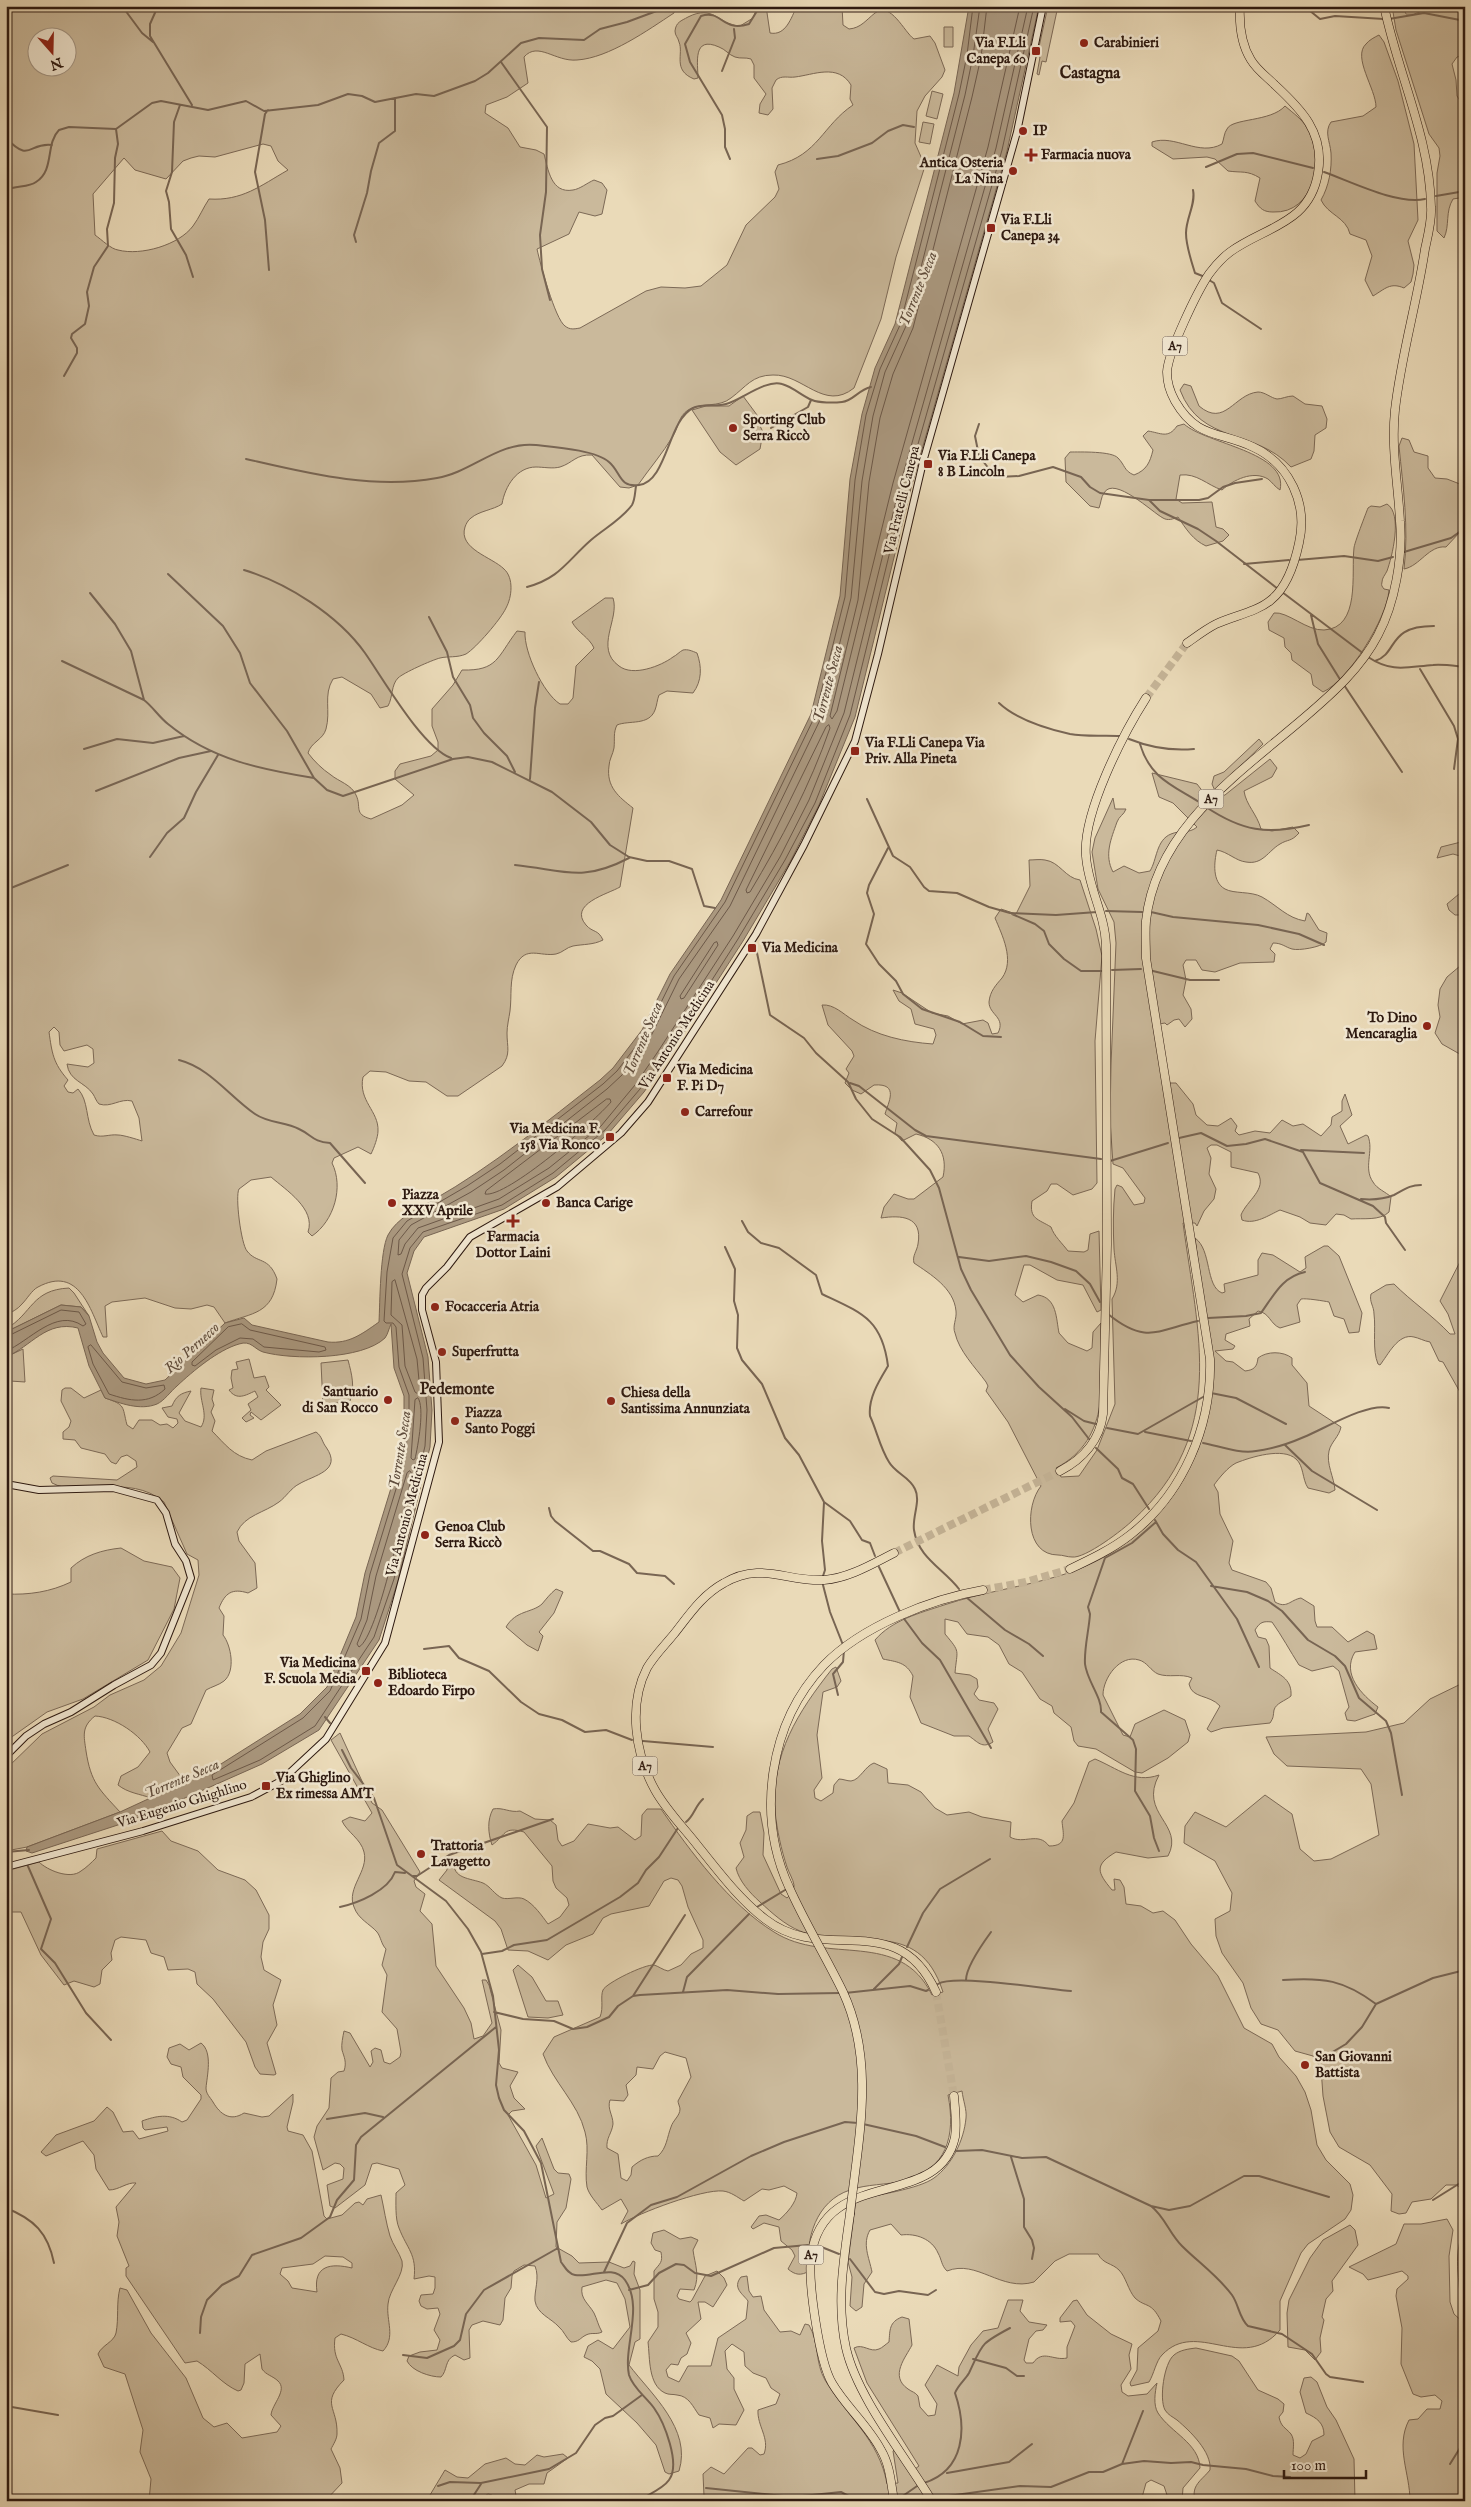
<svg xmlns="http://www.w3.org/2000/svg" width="1471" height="2507" viewBox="0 0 1471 2507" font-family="'IM FELL English',serif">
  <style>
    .green { fill: #cab99b; stroke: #7c6956; fill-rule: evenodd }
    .water { fill: #aa987f; stroke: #786553 }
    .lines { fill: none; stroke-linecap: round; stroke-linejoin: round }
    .shore { stroke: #6c5848; stroke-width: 1 }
    .stream { stroke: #786553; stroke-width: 2 }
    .motorway-tunnel { stroke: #c4b396; stroke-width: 8; stroke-dasharray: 8 4; stroke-linecap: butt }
    .secondary-casing { stroke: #2d1910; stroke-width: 8 }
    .motorway-casing { stroke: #2d1910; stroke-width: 9 }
    .secondary { stroke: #f1e7d1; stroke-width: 6 }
    .motorway { stroke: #eadab8; stroke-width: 8 }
    .motorway-bridge-casing { stroke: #2d1910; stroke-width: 9; stroke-linecap: butt }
    .motorway-bridge { stroke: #eadab8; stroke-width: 8 }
    .poi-dot { fill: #8f2418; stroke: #f1e7d1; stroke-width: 2 }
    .labels { text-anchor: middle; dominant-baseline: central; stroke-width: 5; stroke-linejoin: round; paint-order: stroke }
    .shield { fill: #f1e7d1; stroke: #68574a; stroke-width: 1 }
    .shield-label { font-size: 12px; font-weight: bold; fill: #2d1910 }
    .poi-label { font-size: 14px; font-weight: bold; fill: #2d1910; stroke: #f1e7d1; text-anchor: start }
    .street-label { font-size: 14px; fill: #2d1910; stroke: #f1e7d1 }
    .water-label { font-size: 15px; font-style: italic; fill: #5f4c3c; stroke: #f1e7d1 }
    .quarter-label { font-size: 16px; font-weight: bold; fill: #2d1910; stroke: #f1e7d1 }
  </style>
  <rect width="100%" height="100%" fill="#eadab8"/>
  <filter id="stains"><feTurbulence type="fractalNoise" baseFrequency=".004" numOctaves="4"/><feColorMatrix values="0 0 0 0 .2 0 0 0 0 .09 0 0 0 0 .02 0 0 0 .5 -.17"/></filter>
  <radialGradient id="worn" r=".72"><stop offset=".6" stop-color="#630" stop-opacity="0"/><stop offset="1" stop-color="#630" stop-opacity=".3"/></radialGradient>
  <!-- green -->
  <path class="green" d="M6,6h669l-1,7c-26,17 -65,45 -97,47 -22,2 -39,-19 -53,-3l4,26 -21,14 -21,8 -1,8 23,15 12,19 16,3 8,4c4,15 7,40 29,36 7,-1 14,-7 21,-10l8,3 5,7 -5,24 -7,2 -16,-4 -10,22 -32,15c3,14 18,70 28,77 5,4 9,3 15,2l66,-37 15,-4 24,1 16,-2 26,-21 19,-40 29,-28 4,-8 -4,-17 3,-7c40,-10 45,-40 75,-60l-3,-6 1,-14c-13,-22 -38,-10 -56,-8 -7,1 -13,-2 -19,3l-4,8 1,21 -5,6 -9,-2 1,-9 6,-10 -12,-16v-13l-3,-6c-6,-2 -10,0 -16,-2 -6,-2 -10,-8 -16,-10 -27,-12 -21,17 -21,31l-4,1c-22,-9 -10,-25 -15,-37 -1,-5 -4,-6 -4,-11 1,-9 6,-10 13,-14 26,-13 29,7 52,9l13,-8 5,-12h8l4,27c16,3 21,-15 27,-27h45l1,19 6,4c12,-1 17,-9 26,-16 16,-12 29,19 39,26l16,-3 5,7 10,27 -3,7 -17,19 -8,15 -2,32 10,23 -29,91 -15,62 -27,69c-30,24 -51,-14 -81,-13 -21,0 -27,12 -42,23 -12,10 -30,4 -43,12 -10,7 -9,16 -15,26 -10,17 -24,33 -35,49l-9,3 -9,-1 -28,-32c-16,-1 -19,8 -32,12 -7,2 -17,0 -24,0 -19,0 -31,19 -34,37 -9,6 -23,7 -31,14 -3,2 -5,6 -6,9 -7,22 27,30 39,42 10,9 8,28 2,39 -5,11 -30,40 -40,46 -9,4 -18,2 -26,4 -8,2 -37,15 -42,20 -7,7 -5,19 -10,28l-8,2 -9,-14 -29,-17 -9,2c-10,16 -2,32 -7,50 -3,11 -15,13 -18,24 6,8 14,16 23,22 7,6 21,10 25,20 6,12 -3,19 15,24l31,-14 12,-10 -19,-16v-8l5,-7 31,-8 7,-6v-8l-6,-16v-17l21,-24 9,-15c36,1 35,-13 55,-39l8,1c-1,20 18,61 35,72h8l5,-6 3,-32 18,-18c-5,-11 -16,-15 -22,-26l33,-24h8c7,21 -19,50 6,68 14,11 42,0 54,-9 4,-2 6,-5 10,-7 5,-1 9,1 14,3 5,14 5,28 -4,40l-26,-2 -8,4c-2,5 -2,10 -4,15 -6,16 -26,10 -38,15 -4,8 -2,14 -3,23 -1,6 -5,12 -5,18 -3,21 10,31 24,42l-13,79c-12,7 -52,17 -34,38 7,8 12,4 17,15 -10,5 -19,4 -30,6 -6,1 -11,7 -17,8 -16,3 -30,-9 -40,11 -7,15 -4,30 -6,46 -1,7 -3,15 -3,22 0,14 4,21 -5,33l-44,30h-11l-21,-14 -17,-1 -23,-9 -16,-1 -7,6c-5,24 16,34 15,54 0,6 -4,17 -7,23l-13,-7 -24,11 -2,5c12,24 2,58 -20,73l-4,-4c8,-23 -22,-42 -37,-55l-20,3 -12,9c-4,7 2,55 8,62 10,13 22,5 30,28 -4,35 -25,34 -52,44l-11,-16 -7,-2 -16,4 -16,-1 -30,-10 -33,4 -7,4 2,31h-4c-13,-28 -24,-72 -65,-50 -6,3 -11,12 -16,17 -4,5 -10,8 -16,11v-168l3,-13 -3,-31zM38,38h30v30h-30zM263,144l8,2 7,15 10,9c-28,16 -46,31 -79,29 -6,9 -10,19 -16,27 -14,19 -52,30 -75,24 -7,-1 -16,-10 -23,-15l-2,-41 31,-36 11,12 31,9 17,-18 8,-3 8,-2 16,1zM54,1027l5,5 1,13 4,6 23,-6 6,4 1,14 -6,4 -21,-3c2,17 18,18 26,30 2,3 3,7 6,10 12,4 21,-6 33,-3l7,17 3,23c-6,-2 -19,-6 -24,-6 -9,-1 -15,3 -24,0 -9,-16 -5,-34 -16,-46l-5,4 -5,-1 -4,-6 4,-6c-15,-17 -16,-27 -19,-48z
    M1048,6h10l-12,56 -4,-1 -3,14 -2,-1 3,-17 -3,-1z
    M1392,6h11l3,8h8l22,-8h29v49l-8,2 -5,7 4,16 1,16 8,12v89l-12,2c-8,13 -3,26 -9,39l-7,-7v-58l3,-17 -1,-8 -10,-14 -33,-104z
    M944,27h9v20h-9z
    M1379,35l5,7 14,39 16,63 4,76 -10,21 6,24 -1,9 -2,8 -7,6c-14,-6 -19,1 -31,8l-8,-16 7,-24 -6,-16 -16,-6c-4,-17 -22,-19 -29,-34 8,-14 11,-31 10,-47 -1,-12 -7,-21 0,-31l32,-6 13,-9c0,-18 -24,-50 -10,-63 3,-4 9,-7 13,-9z
    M932,91l11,3 -6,25 -11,-3z
    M1285,106c8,7 17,13 22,22 18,29 8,86 -34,84 -9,0 -13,-3 -18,-11l5,-23c-13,-8 -18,-5 -32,-7l-13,-12 -8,-2 -34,2 -21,-13v-4c23,-8 47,15 70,2 2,-5 2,-11 5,-15 5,-11 44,-7 58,-23z
    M923,122l11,2 -4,20 -11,-2z
    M1184,384l7,2 8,20c26,22 35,-12 59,-14 7,0 13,6 19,7 5,0 10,-3 16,-3l12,8 17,2 5,13 -1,9 -11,7 -1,16 -3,8 -20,8c-36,-39 -90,-22 -111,-77z
    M743,396l17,23 -1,5 4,8 -3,17 -24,16 -16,-13 -28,-42 14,-4h23z
    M1184,424c22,20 105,28 96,66 -5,-3 -8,-8 -12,-11 -15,-9 -35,1 -46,11 -15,-5 -25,-17 -42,-15l-4,24 6,4 30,-1 4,25 7,2 6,6 -6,6 -17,5c-13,-6 -20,-17 -28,-29 -5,2 -10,4 -15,1 -10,-5 -49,-43 -59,-25 -3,4 -3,10 -5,15l-9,-2 -24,-24 -1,-24 5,-6c10,0 42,-1 48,6 7,7 6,13 16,17 13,-5 16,-13 19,-25l-10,-14 5,-5c13,2 20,8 29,-5z
    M1402,438l7,2 5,12 14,4v12l7,10 12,1 18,7v51l-5,-5 -14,15c-17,-2 -26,19 -42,22 5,-41 -1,-82 -5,-123z
    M1387,504c16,10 5,53 0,67 -2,4 -5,7 -5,11 -1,4 0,4 2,7l5,1c-2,28 -40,90 -66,102l-10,-7 -2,-11 -19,-14 -1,-7 -6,-6 -1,-9 -15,-8 -1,-8 6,-9c13,-2 33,18 50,17 37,-2 27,-57 30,-82 0,-4 12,-35 14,-40l3,-2 9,1z
    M1259,739l4,5 -45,44 4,8 3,-1 45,-36 7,9 -5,9 -28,14c2,14 13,23 17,38l11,2 21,-4 6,6c-8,9 -11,6 -19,11 -12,7 -17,21 -34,18 -10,-1 -18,-10 -29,-12 -3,12 -5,32 8,39 9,5 26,2 37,8 16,9 25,21 43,24l2,-8 2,1 10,16 8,3 -1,9c-5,5 -27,9 -34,7 -7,-2 -10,-6 -19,-6l-3,6 5,5 -1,8 -34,1 -25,9 -13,-2 -6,-10h-10l-3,5 3,15 -3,15 8,14 1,10 -7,8 -6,-8 -5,1 -7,5 -2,-2 -12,2 10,58h13l17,21 3,11 11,10 11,1 13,-8 6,8 -2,5 4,4 16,-4 15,2 12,-13 11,6 10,-2 18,12 10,-11 1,-8 10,-6v-10l3,-7 7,21 -12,11 8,18 18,-9 2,1c6,15 -5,32 5,46 4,7 13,10 18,15l-2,15c-9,9 -26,6 -38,7l-7,-4 -8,-1 -10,11 -16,-2 -10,-6 -20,-7c-11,5 -25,15 -38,10l-1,-5c6,-15 26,-25 17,-42l-27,-6v-15l-14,-7h-6l-4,3 4,10 -2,16 7,15 -2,10 -10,12 -7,15 -2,-3h-12c15,112 45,210 -50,297 -9,9 -48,39 -61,37 -5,0 -9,-2 -14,-2 -33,0 -33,-49 -17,-69l-33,-64 -22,-31 2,-5 -2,-4c-11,-15 -27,-31 -31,-49 -3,-7 2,-14 1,-22 -2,-23 -26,-37 -42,-48 -2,-7 3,-12 4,-19 5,-28 -17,-29 -37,-26l3,-11 10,-13 14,5h6l29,-22c5,-23 -5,-38 -27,-43l-14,7 -7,-8 2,-10 -12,-9c3,-11 15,-31 -11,-29l-13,9 -9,-4 -7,-7 4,-10 -3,-4 8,-13 -2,-5 -24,-26 -6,-20c12,-1 21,9 31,15 23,16 52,22 80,24l3,-9 -2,-6 -19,-5 -4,-15 -12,-8 -6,-11 9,3 30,20 16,3 14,8 21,-4 5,3 4,11 6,-1c8,-16 -9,-18 -9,-31 1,-11 7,-17 13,-24 13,-18 0,-43 -7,-60l6,-9 15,5 14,-28 -1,-26c5,0 11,-1 16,0 15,2 20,18 35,20l16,49 6,27 -7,85 2,142 -5,6 -19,6 -16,-11h-6l-4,7 -15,10c-3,18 6,18 19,26 3,9 11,16 17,24l16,1 4,-2 2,-16 9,-3 2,79 -4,2 -14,-27 -26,-5 -27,-15h-6l-9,30 8,7 15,-7c19,3 18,23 21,38l9,10 19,8 5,-3 1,-16 8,-9c0,55 12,115 -45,145l5,9 18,-1 18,-26 18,-46 -3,-105c10,-16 3,-33 2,-50 -1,-20 -1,-40 1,-60l2,-4 5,2 12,18 10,-2 1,-5 -22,-30 -10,-4 -3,-44 1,-55 5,-122 -2,-21 -16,-33 -6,-37 3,-14 18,-40 2,11h11c-2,6 -7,7 -9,13 -6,17 -13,33 -4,50l11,-6 15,7 11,-2c7,-11 6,-31 21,-37 9,-4 18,0 26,-7l-24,-24 -14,-6 -7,-24 45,11 10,13 8,6 4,-3 -7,-16 2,-8 10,-4z
    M1465,841v29l-5,-7v-7l-7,-2 -16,4 4,-11z
    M1465,889v26h-10l-6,-5 -2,-6z
    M1460,966l5,1v90l-23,-13 -7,-11 5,-16 -2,-12 2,-16 7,-12z
    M1195,1238c17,12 10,48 27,55l3,-1 -1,-8 4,-1 30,-8v-15l4,-7 11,2 27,17 6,-4 -1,-11 19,-11h4l11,10 23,57 -3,19 -10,1 -5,-14 -10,-3 -5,-14c-5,-1 -23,-4 -28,-3l-4,6 3,17 -20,6c-10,-4 -10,-15 -22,-17l-9,8 1,7 -24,8 -1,6 10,6 -2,3 -18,2 11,10 7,1 12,9c9,-1 12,-4 13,-13 9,-7 25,-7 34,0v7l15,18 2,23 32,21c-2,10 -10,15 -12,24 -3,13 5,26 6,39l-6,3 -21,-5c-6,-9 -4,-22 -12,-29 -13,-12 -45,-2 -60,4 -8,4 -17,15 -22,22l4,7 2,22 13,27 -4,22 3,7 34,12 5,6 4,14c12,7 15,-2 26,-4l13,8 1,15 2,6h15l16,15 19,-11 7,4 3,14 -22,3c-14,22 7,43 23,55l-3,7 -20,7 -8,-1 -2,-7 4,-6 -10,-36 -6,-5 -21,5 -13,-6c-9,-14 -17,-29 -27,-43 -9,-1 -12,0 -17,8l3,7 8,2 3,7 1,22c12,8 22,12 21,28 -6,5 -15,7 -17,14 -1,6 0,7 -4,13l-47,5 -12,4 -4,-3 13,-23c-11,-12 -28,-7 -31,-22l3,-6c-11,-5 -23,0 -34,-4 -7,-3 -11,-12 -19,-14 -19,-6 -36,18 -36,35l20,40 7,2 5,-13 29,-14 21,10 5,15 -2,7 -20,16 -26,15 -7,-1 -39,-23 -18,-3 -4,-5 -3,-14 -17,-14 -2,-7 -12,-7 -18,-27 -13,-8 -10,-19 -11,-8 -21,-3 -9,-12 -13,-3v15c16,19 12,15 10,39l15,2 7,4 1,8 -4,7 5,6 15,3 4,6 -10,20 5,13c-11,7 -15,0 -24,-6h-15l-33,-13 -11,-26 3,-21c-7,-14 -16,-14 -30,-17l-8,-19c17,-20 45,-27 69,-35 39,-13 79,-18 118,-30 89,-28 146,-104 151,-197z
    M1465,1252v149l-22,-39 -4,-1 -9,-19c-6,-1 -11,-4 -16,-5 -16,-4 -26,18 -34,28l-2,-1c-6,-14 -2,-35 -4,-50 0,-8 -5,-12 -3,-20l15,-9 8,-1c18,18 38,31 56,50h5l-7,-20 -8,-13z
    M69,1288l5,5 15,23 -8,-9 -20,-2 -55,27v-3c27,-16 25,-39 63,-41z
    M23,1349l2,33 -15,-1 -4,10v-34z
    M249,1359l5,19 11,-2 4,11 -3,3 15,15 -20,15 -10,-8 -1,3 4,3 -8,4 -4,-4 9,-8 -3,-6 10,-7 -3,-6c-9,4 -18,10 -26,-1l4,-2 -2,-10 1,-8 6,-1 -2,-7z
    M348,1360c4,15 7,27 2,41l-27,4 -2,-42z
    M65,1388h6l13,10 17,-8 4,8c21,7 17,8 22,27l6,4 6,-9h13l8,5 7,-1 6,4 5,-5 -1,-4 -9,-2 -6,-9 10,-2c4,-10 9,-13 19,-15l-12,22 6,8 16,6c8,-12 -2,-26 0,-39l13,2 -2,9 2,6 -3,7 4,9 -3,10c13,13 21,25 40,29l14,-9 50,-19c6,4 6,10 10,15 17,24 -12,28 -27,37 -8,4 -13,13 -20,18 -15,11 -34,13 -42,30l2,9 16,22 2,25 -9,5c-16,-5 -23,0 -29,15l5,8 -1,19c8,10 13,36 1,46 -5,4 -13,6 -18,9l-15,34 -9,4 -15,25 3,9 11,15 -4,10 -26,11c-11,-4 -23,-5 -33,-13l3,-9 17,-9 12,-15c-9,-17 -35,-35 -55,-36 -14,11 -11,20 -9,35 5,32 13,38 34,61l-93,35 -21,4v-82l36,-35 52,-27 16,-12 34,-15 17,-14 20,-33 18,-58 -1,-15 -11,-6 -23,-52c-36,-30 -82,-3 -112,-19l-2,-5 3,-2 64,4 20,-13 -1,-6 -9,-6 -6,2 -5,7 -5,-2 -6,-8 -24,-6 -6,-8 -12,-1v-7l6,-5 2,-6 -10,-20 1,-11z
    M121,1548l23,13 28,6 8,11 -6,31 -26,51 -65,39 -36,13 -41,29v-147c23,1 44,-2 65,-12v-14c14,-13 31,-18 50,-20z
    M556,1589l7,3 -9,21 -15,19 4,4 -5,15 -11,-6 -21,-18c10,-17 26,-14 36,-23 5,-6 8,-10 14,-15z
    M836,1667l5,14 -4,6 -14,5 -6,43 5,43 -8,12 1,8 6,3 12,-8 1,-8 5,-6c4,0 8,2 12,2 9,-1 14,-15 23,-18l13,6 1,14 20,2 13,7 14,16 12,7 22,-3 13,5 29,5 -1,15c14,8 28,-6 39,9 19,0 14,-12 13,-25l12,-18 15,-41 6,-3c22,9 39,25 64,16 -21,39 26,49 9,81l-20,2 -32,-6c-22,13 -19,20 -4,38h3l-1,-11 6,1 4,7 2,17 15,2 12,7 10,-2 12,9 16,24 27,32 26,52 28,16 7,13 17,19 9,16 6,18 6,35 9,15 24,24 3,11 -2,15 -6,9 -37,25 -7,9 -21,48v29c-38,44 -83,-12 -118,25 -6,6 -8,19 -13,27l-18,4 -1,-3 7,-13 1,-22 20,-17 3,-10c-10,-20 -15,-13 -26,-23 -7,-8 -9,-21 -16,-28 -7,-7 -16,-6 -21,-16h-29l-14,7 -21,21c-33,10 -57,-23 -87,-11 -6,-6 -5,-11 -9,-18 -6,-14 -22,-20 -37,-18l-10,-11 -21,6c-8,14 -1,27 2,42l-8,12 -2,23 -6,4 -6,-5 2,-29 -4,-15 8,-62c20,-5 63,-11 78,-22 18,-13 30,-38 32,-60 1,-8 -3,-18 -4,-27l-14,4c8,41 -1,75 -45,86 -17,4 -36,3 -53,9 -34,11 -45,49 -41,81 -8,5 -14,4 -21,-2l7,-13 -3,-6 -11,-9 -2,-14 -15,-4 -11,6 -2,-2 8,-11 7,-1 13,5c8,-7 17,-17 18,-27l-13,-7 -15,4 -7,-1 -18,12c-7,-4 -13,-9 -21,-10 -21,-2 -84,22 -102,33l7,-13 -7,-12 -19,11c-5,-7 -13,-15 -15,-23 -3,-18 3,-37 -2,-55 -7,-29 -32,-50 -42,-78l11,-17 46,-20c4,-10 0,-20 3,-27 3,-7 42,-26 51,-25 4,1 9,5 14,6l13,-6 10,-11 12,-6v-8l-15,-33 -6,-21 -4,-6 -7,-2 -7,3 -15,25 -38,8 -8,4 -10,16 -27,11 -18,15 -20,-9 -20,-1 -7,-21 -6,-8 -56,-41 8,-10v-11l7,2c-2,18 16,17 29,22 7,3 12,12 19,15 6,2 16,-2 22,1 10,5 18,17 24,25l12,-7 9,-12 -2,-7 -11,-10 -3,-7 -1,-15 -28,-34c-21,-6 -18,3 -32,13 -4,-12 -5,-25 1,-36 10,-2 17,4 27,2l15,8 15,1 6,5 2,15 4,6 12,-5 14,-17 22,4 8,-1 17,13 6,-4 1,-21 5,-6h14c29,42 69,96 113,123 53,34 125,-4 158,63l11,-3c-25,-78 -89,-39 -143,-61 -15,-6 -28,-18 -40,-29 -10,-9 -21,-21 -24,-34l8,-11 -4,-14 6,-13 1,-14 6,-4h7l4,21 -1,22 18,39 6,4c4,-4 7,-7 7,-13 -1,-6 -5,-12 -7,-18 -6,-18 -10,-37 -12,-56 -4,-57 23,-99 57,-142zM665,2052l21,6 5,19 -13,24c0,2 2,6 2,8 0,7 -7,11 -9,18 -4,10 -4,21 -13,29 -10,0 -18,4 -26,11l-1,8 -4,6 -6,-3 -3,-24 -11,-6c-1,-10 5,-15 6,-24 0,-9 -6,-15 -3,-24l14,1 4,-6 -2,-10 10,-10 1,-8 16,2 7,-13z
    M1465,1682v508l-9,-5h-10l-15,14 -19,3 -6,11 -7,1 -8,-3 1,-17 -22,-29 -31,-18 -9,-15 -7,-36 -2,-28 -8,-12 -18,-5 -17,-21 -17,-6 -10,-16 -8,-25 -21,-30 -6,-17 -1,-17 15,-8 2,-18 -17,-32 -31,-18 1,-17 10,-14 31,15 39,-32 27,19 8,35 14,12 17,-2 48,-24 -8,-51 -10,-15 -74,-3 -13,-12 -8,-17 100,-5 38,-9 26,-24z
    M340,1733l32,70 10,7 38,62 -6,9 2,6 9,7 -5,17 12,13 4,42 28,42 7,15 3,16 9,-3 9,-13 -10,-43h4l3,5 12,45 -2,33 3,5 16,4 -8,14 4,12 11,11 -13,2 -4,4 28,50 10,33 8,-4 -18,-48 6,-8 12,31 4,4 11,1 2,5 -5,29 -9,14 -1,25 16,9 7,7 30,-1 15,6 6,-2 3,-5 2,1 -1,12 6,16v49l-5,3 -6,23c22,29 63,64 50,106l-10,3 -4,-2 -9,-27 -19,-22 -31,-29 -6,-25 -8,-8 -8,-4 4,-11 10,-6 15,9 17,-22 -5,-28 -8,-16 -11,-3 -24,7c-2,12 7,17 12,26 3,6 4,12 8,19 -6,3 -10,0 -16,3 -6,3 -7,7 -15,7 -5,-4 -7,-11 -12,-15 -8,-9 -22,-13 -24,-26 -1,-10 5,-23 0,-35l-11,-1 -10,6 -2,5 -1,12 -6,10 -2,22 -3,5 -17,-4 -11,4 -3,5 1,28 -6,2 -9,-5c-11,5 -7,15 -14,22 -11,0 -29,-6 -34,-16l2,-5 11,-4 17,-2 3,-10 -6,-10 6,-16 -2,-6 -11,1 -6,-3 -2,-5 2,-6 12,-1 2,-6v-11l-6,-1 -15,3c3,-25 -7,-30 -15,-51 -4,-9 -3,-26 -3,-35l9,-8 -6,-16 -22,-6 -5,1 -7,21 -30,23 -5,-2 -3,-21 16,-6 1,-11 -4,-4 -5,-1 -12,7 -9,-33 3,-11 12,-18 2,-30 7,-6 6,-1c3,-9 0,-14 -2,-21 -1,-5 1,-14 2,-19l6,2 20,34 3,-5 -2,-11 4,-3 6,2 3,12 6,2 10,-7 1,-5 -4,-23 -15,-17 5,-37 -5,-10 4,-16c-5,-5 -5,-12 -9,-17 -7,-8 -19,-13 -23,-25 -8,-19 15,-36 10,-55 -3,-13 -17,-20 -22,-31l8,-4 15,4 7,-8 -41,-73z
    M162,1831l9,10 27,10 20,19 27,10 11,10 13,25v14l-6,13 -2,15 3,13 17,10 -8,25 4,20 -10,18 9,31 -2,1 -14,-1 -5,-7 -9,-25 -33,-43 -16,-15 -2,-12 -7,-3 -20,1 -4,-13 -13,-4 -5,-13 -25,-3 -6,3 -4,13 1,7 -10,10 -2,14 -6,3 -20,-6 -10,4 -23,-30 -20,-43h-15v-41l33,-9c8,8 31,18 42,9 5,-3 11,-9 15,-13l1,-9z
    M518,1965l14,12 14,24h12l5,14 -15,3 -20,-1 -15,-47z
    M201,2043c12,9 6,33 5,45 0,6 4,9 7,14 7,12 17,20 31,11l18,4 7,-1 24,-22v8l-6,25 1,4 15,4 9,16 12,65 3,3 15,-4 13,-12 4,-1 4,3 4,-6 14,-4c3,13 5,28 9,41 3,9 9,16 12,25 3,13 -13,29 -14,43 -2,17 8,33 -5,47 -15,-3 -26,-13 -42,-17l-6,4c-3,22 8,25 9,42 -24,24 -6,27 -7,54 0,5 -4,11 -6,15l9,19 2,15 -17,18h-176l2,-22 -11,-27 3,-22 -18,-56 -21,-7 -6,-13c4,-9 16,-12 18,-21 3,-15 0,-30 4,-45l7,2 24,43 35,45 17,40 11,9 13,-4 15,15 35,-6 4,-6 -10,-11c1,-11 17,-25 7,-34 -5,-5 -12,-6 -16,-12l-2,-15 -15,10 -1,19 -3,7 -3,1c-16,-7 -26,-21 -41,-30l-12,2 -59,-87v-8l3,-2 -12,-30 2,-14 -3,-15 20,-24c-9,-1 -17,7 -27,7l-13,-21 -2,-14 -11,-14 -37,15 -5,-4 15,-17 38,-14 13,-14 6,5 10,20 10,-1 6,8 29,-8 -1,-4 -22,3 -2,-2 -1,-7c14,-5 27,-8 40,1l5,-2 14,-21v-4l-18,-18 -2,-10 -10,-3 -4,-7 2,-9 11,-4 9,6zM325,2256l18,1 9,6v5c-21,-5 -39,-3 -35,24l-25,-4 -4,-7 -8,-7 2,-6 31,-4z
    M1447,2219l6,11 -4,26 1,46 4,12 11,10v174l-17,-2 -10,5h-28c0,-28 -15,-54 -1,-81l9,-1 9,-10h13l2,-8 -7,-6 -14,2 -8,-3 -12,-30 1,-36 -6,-32 1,-7 11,-10v-3l-6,-5 -34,9 -5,-6 -14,-7 47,-23 8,-20h17z
    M1350,2225l5,5 3,15 -26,36 1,10 -7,8 -4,18 2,3 -4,18 1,14 -6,8 -10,-10 -17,-3 -1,-34 2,-13 21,-42 13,-18z
    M664,2230l16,9 11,-2 7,3 -5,10c2,15 7,25 1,40l-14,-1 -3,7 2,3 11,3 2,-2 13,-24 12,-5 7,7 3,7 -14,22 -8,-5h-7l3,17 -15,14 5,10 -4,11 -6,4 -3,7 -7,-1 -5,6 2,7 11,5 9,-16h23l7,-28 28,-19 2,-18c-5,-7 -16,-13 -7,-24l6,-1 2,15 4,6 8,-1 3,14 16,22 11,-1 9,4 5,-11 4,1c10,17 6,38 16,55 22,37 54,59 62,104l11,-1 -5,-32 3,-2 15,23 8,-6 -52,-83 -13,-35c9,-5 16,5 25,1 3,-1 7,-5 10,-7 1,-12 0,-20 13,-25l7,2 3,26c-6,12 -23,31 -4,44 4,3 7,3 10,7l2,11 8,9 7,-1 2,-11 -12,-19 12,-20 21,11 1,-9 12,-22 12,-14 15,-3 10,-28h15l-3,11 9,11 18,3 -4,5 -7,1 -7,8 -5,21 2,3h7c10,-14 20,-2 34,-5v-11l8,-21 -4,-5 -11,1v-4l13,-17 4,-1 10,15 24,19 21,10 -3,11 2,14 -10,16 1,7 6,4 19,-2 10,-11c-2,9 -4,22 1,30 13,20 41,30 42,55l-17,20 -1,13h-13l-5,-15 -13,-6 -5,3 -5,18h-448l11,-5 -1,-22 8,-7 13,7 24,-26h4l8,7 4,-1c6,-16 -7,-28 -6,-44l18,-6 4,-10 -9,-6 -5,-10 -13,-5 -8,-7 -1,-14 -12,-8 -7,7 2,18 7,9v11l10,21 -8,15 -17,-1 -6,4 -3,-10 -11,-3c-6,-8 -10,-19 -22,-20 -4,-1 -8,0 -12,-2 -17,-8 -15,-35 -17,-51l10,-15v-15l-4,-13v-28c6,-8 9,-8 7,-19l-6,-2 -4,-7 2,-10z
    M1465,2231v79l-4,-4c-1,-20 -9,-60 4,-75z
    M1196,2348l36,8 7,5 19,29 20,9 6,5 -1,8 -4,5c2,10 6,10 12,17 4,6 2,14 2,21l7,3 6,-4 6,-13 12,-6c0,-12 -7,-17 -18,-22l-6,-21 4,-14 7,-1 6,5 10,25 9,13 18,39 1,42h-160c-4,-16 6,-20 15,-31 2,-18 -20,-39 -33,-50 -4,-3 -9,-5 -12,-10 -6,-11 -1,-47 9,-55 6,-5 14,-6 22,-7z
    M563,2454l5,4 -21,15 -3,11h-15l-14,6 2,11h-22l-3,-6 -4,-1 -12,7h-43l-3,-6 15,-25 12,7 11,1 17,-14 21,-6 9,6 10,1 12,-10 7,2z"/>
  <!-- water -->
  <path class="water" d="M969,6h70l-32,145 -96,337 -56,229 -36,88 -29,57 -47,79 -76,118 -23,33 -36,42 -52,43 -52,32 -80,28 -10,14 -7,22 21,84 4,53 -2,37 -32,134 -19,59 -60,90 -57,34 -70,31 -65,27 -95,31 -6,-2 1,-4 93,-35 93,-43 87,-55 27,-27 29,-70 9,-44 34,-111 5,-40v-26l-10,-28 -3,-44c-2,4 -3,10 -6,14 -23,22 -93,22 -122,14 -9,-3 -12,-12 -24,-8 -21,6 -46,27 -62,42 -6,5 -13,15 -20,18 -17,7 -37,-1 -52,-6l-16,-32 -11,-38c-32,-8 -46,18 -72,29v-25l55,-27 20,2 8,9 8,26 6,11 21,25 22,6 19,-4 60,-57 19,-5 8,7 76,17c21,2 34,-8 51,-20 1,-20 1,-71 9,-87 9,-17 29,-26 45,-35 60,-34 113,-78 167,-120l13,-12 29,-38 28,-56 51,-74 90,-186 29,-118 10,-117 12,-65 13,-46 20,-44 59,-231z"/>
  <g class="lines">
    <!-- shore -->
    <path class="shore" d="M973,6l-6,49 -8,39 -59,231 -20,44 -14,46 -11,65 -10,117 -30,119 -90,186 -51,74 -28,57 -29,38 -14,13 -103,80 -33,22 -60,35 -14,17 -6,34 -3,49 2,2h7l3,4 3,40 10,28v28l-5,40 -34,111 -9,45 -31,72 -27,27 -91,57 1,5 47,-20 55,-34 59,-89 20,-58 31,-133 2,-36 -4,-52 -21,-84 8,-26 13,-16 79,-27 51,-32 52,-43 35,-41 23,-32 75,-118 47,-79 30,-57 35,-88 56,-229 96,-336 32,-144
      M980,6l-7,50 -8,39 -59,231 -21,46 -12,44 -11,65 -11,117 -30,120 -91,188 -51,73 -28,57 -29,39 -15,14 -103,81 -33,22 -60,33 -12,15 -1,15 3,-1 4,-10 13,-16 81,-29 50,-31 52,-42 34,-41 22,-32 76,-117 47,-79 29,-57 35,-87 56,-228 96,-337 32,-142
      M987,6l-6,51 -9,40 -59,231 -20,46 -13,44 -11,64 -11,118 -28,116 2,3 5,-8 56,-228 95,-336 32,-141
      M829,725l1,3c-20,58 -49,112 -80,164l-3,1 -1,-3 80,-163z
      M717,942l1,3 -34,53 -3,1 -1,-3 34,-53z
      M607,1099h3l1,3c-16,19 -104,96 -126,92l1,-3z
      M395,1280l22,79 3,32 -2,3 -3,-2 -10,-26 -3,-41 -11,-10 1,-33z
      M242,1324l8,6 75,17 1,3 -7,2 -55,-5 -11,-8 -13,-1 -24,12 -21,16 -3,-1v-3l36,-35z
      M6,1337l55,-27 18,2 7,12 -3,2c-27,-19 -54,16 -77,25
      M91,1345l31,37 24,6 18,-3 1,4c-17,16 -35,12 -56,5l-16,-30 -5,-17z
      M418,1398c7,9 0,48 -3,61l-2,1 -2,-2 4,-58z
      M410,1471l2,3c-6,27 -34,163 -53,173l-2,-3 10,-24 9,-44 31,-103z"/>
    <!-- stream -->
    <path class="stream" d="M122,6l20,27 11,9
      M158,6l-8,18v12l42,69
      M729,6h8
      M1304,6l16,13 15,-3 49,3
      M1389,19l35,-6 41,8
      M501,62l46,65 -1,65 -6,43 2,34 8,31
      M722,71l13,-33 -1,-9
      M180,105l-6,17 -2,50 -6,19 3,11 2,27 15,26 7,22
      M268,110l-3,4 -10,58 10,48 4,50
      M6,138c25,26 22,4 46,7
      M730,159l-5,-12v-18l-3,-14 -32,-53 -5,-18 16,-28c21,-7 21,17 48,8l11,-18
      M817,159l21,-3 34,-13 16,-12 15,-6 11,2
      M1206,167l31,-13 16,-1 60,15
      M1324,172c28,10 73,33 101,27
      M6,190c10,-5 22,-2 30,-8 19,-12 9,-38 23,-52l10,-3 47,2 36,-26 9,-2 47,9 38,-9 18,10 54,-6 30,-11 14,2 13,6 41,-8 18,2 41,-15 13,-8 33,-30 18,-5 45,2 16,-11 27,-7 43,-16
      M1193,190c3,14 -7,28 -7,43 0,13 5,27 9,40l10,4
      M1436,196l29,-5
      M356,242l-2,-7 13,-42 4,-22 8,-28 16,-12v-33
      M1209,280l5,3 8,20 39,26
      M64,376l13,-23v-5l-6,-10 1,-4 13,-10 4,-18 -2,-14 7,-25 14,-21 -1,-17 7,-26 1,-45 3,-14 -2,-15
      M979,424l-4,12 4,20 14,18 5,3 21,-1 34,-9 28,10 9,10 10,6 49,7 11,11 38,18 18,12 62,48
      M771,428l37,-21 3,-7
      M246,459c61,14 127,31 191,19 35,-6 62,-37 99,-33 18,2 60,5 73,17 12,10 10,26 30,23 28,-3 29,-65 54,-77 11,-5 23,-1 33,-4 15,-4 40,-25 56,-20 11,3 20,12 30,16 7,3 22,3 30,2 11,-1 16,-12 29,-15
      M1149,500h50l9,-2 15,-11 12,-4 27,-4
      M1404,552l47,-14 14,-10
      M1297,560l47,-4 34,5 15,-4
      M1244,564l45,-4
      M244,570c43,13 94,45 121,83 19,27 57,94 86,105
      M168,574l55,52 17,27 10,30 37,48 27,47 13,12 16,6 110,-37 15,-2 24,5 60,30 39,30 19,23 19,12 18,4h22l23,8 12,37 11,2
      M527,587c33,-9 40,-26 64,-47 14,-12 30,-20 41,-35 3,-5 3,-13 4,-19
      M1282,592l82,62
      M90,593l25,31 16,27 13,49
      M1311,615l7,29 23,37
      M429,617l18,35 6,25 17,28 3,13 11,15 23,23 8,16
      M1368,657c24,16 39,10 65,8 10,-1 22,1 32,2
      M62,661l82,39c9,7 15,17 24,24 44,36 92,45 146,54
      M1375,661c24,-8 11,-35 59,-35
      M1420,669l34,57 4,13 -4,30
      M1344,685l58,87
      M999,703c17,16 49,26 71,31 16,3 34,1 50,2
      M1129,739c20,8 44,12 65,10
      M1140,744c10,34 32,41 59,58
      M84,749l33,-10 36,4 31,-7
      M530,779l5,-71 4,-26
      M96,791l83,-33 32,-7
      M867,799l26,57 17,11 14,20 5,4 28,2 32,14 21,6 46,2 41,-3
      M1206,807c36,24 61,28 103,18
      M888,848l-19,37 -2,8 7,21 -8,30 13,20 17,17 7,13 19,15 38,13 23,14 18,1
      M150,857l17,-24 17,-15 12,-26 22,-37
      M515,865c49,5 66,18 114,-7
      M6,890l62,-25
      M1106,911l36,1
      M1151,912l22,5 85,8 41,9 25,11
      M1012,914l23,10 9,7 5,13 15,15 17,12h20
      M756,948l14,67 34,23 12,15 32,29 8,17 16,20 28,18 30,33 9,18 22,81 10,21 39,65 29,32 33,30 17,22
      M1112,970l29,-1
      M1153,971l37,9h29
      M179,1060c31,8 50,36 76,54 13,9 30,8 44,15 13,6 14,13 31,14l35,40
      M850,1083l9,3 56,44 11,6 175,23
      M1179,1138l22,-5 26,13 19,-2 19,-5 38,13 17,31 53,23 12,11 1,6 19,27
      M1301,1150l63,3
      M1110,1161l58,-18
      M1361,1199c11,1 23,0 33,-4 10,-5 15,-10 27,-10
      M742,1221l6,11 13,11 18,5 37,27 6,19c40,19 60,25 66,72 -9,15 -20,32 -18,50 7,15 10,32 19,46 6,11 21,15 26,27 6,12 -3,28 -1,41 4,28 30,39 45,59
      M725,1247l10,22 -1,32 4,14 -1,33 5,12 20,24 23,54 14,17 25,47 -2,39 3,29 -2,6
      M959,1257l30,4 37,-5 25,6 25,9 14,13 10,18
      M1108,1314c38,31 50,16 90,7
      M1208,1318l38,-2 15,-3c13,-18 21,-36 44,-41
      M1211,1393l25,5 50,26
      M1065,1409l19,12 12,3
      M1107,1428l31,6 65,-37
      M1145,1432l46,9
      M1203,1443c16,3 36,11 53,8 16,-2 32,-7 48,-14 20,-8 64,-35 85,-29
      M1285,1445l27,26 65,39
      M1096,1448l22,21 4,9 11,6 16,25
      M824,1502l26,19 12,19 8,3 5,13
      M549,1508l2,8 4,5 38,30h7l29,13 8,9 28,3 9,8
      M1155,1520l8,14 15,16 18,12 41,57 22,48
      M1156,1522l-24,21 -27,15 -17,49 2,7c-1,16 -6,34 -5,50 2,17 17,33 16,48l32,28 3,9 -1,42 15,25 4,22 5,13
      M879,1567l21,45
      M823,1585l7,27 13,33
      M1211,1586l36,6 21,9 14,10 26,29 27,16 10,10 14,32 27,23 5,12 11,62
      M966,1597l39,33 24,14 14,12
      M902,1616l20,27 18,17 51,88
      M424,1649l25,-3 10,12 30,13 32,31 18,12 23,6 23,12 21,-2 26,10
      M838,1695l-5,-21 10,-12 1,-12
      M325,1717l5,6
      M643,1741l70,6
      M342,1750l9,18 23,30 23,67 49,36 22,28 13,23 12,44 6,54 -3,35 3,13 5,12 20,21 17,32 20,99c4,5 7,12 14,13 16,3 38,-11 50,5 19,27 -2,67 4,95 4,13 17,22 25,33 10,14 27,56 15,72 -6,9 -22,15 -31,21
      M686,1822c8,-6 9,-16 17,-23
      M6,1852l23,-2
      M27,1864l24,55 -10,30 14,14 31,50 25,27
      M413,1876h4l32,-21 104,-36
      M340,1907c18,-4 48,-16 55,-35l10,1
      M757,1907l28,-17
      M907,1947l16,-34 17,-24 50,-30
      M482,1954l20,-3 12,-6 33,-5 73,-43 18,-14 8,-13 13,-13 19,-29
      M966,1980c0,-13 17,-37 25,-48
      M1283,1980c40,-3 61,0 93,24
      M938,1984c16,-10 109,5 133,7
      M874,1989l25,-25 3,-7
      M683,1992l4,-15 62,-63
      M845,1993l65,-7 16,5 2,-1
      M633,1996l52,-81
      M494,2012l29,7 31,2 19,8 14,-2 22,-10 9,-11 15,-10 7,-1 87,-5 51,4 62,-1
      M1324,2057l22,-13 16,-17 14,-23 57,-26 32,-8
      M327,2119l38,-6 18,4
      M863,2124l53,12 29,11
      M956,2151l26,-1 40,8 24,-1 105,49c14,11 18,27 31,40 16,16 36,30 50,49 7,10 7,23 16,31l34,8 30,20 14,20 4,3 33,5
      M1011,2157l13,42v28l8,13 2,8 -2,11
      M1433,2200l32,-20
      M1151,2206l18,4 21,-4 54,-30h15l70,21
      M6,2208c28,11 42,25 48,55
      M819,2246l20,8
      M850,2259l25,33 9,2 15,-3 29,4 8,-5
      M604,2272l23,-49 24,-18 26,-8 74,-41 33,-14 61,-20 13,1
      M629,2290l19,-5 11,-12 17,-9 8,1 11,8 16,3 63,-28 34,-3
      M6,2325l2,-1
      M200,2333l1,-16 6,-17 15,-15 17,-9 13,-21 49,-17 29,-21 7,-17 17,-20 2,-35 5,-8 135,-110
      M403,2355l24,3 27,-12 6,-6 6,-26 18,-24 74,-42
      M973,2359l33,9 11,8h7
      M6,2406l52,9
      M1122,2464l21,-53
      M1450,2464l15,-24
      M947,2473l62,-11 23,-18
      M924,2483c41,-13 43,-55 31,-90 3,-8 10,-13 14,-20 14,-30 11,-29 41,-45
      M438,2486l12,-4 31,1 68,-14 27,-16 19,-28 10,-7 8,-2 29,-21
      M706,2488l87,9 48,-5 17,9
      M6,2495l6,6
      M934,2498l86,-12 31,1 38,-15h14l19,-8 22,-3 27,2 20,-1 12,3 43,4 27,7 17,1
      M897,2500l23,-16
      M470,2501l11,-17"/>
    <!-- motorway-tunnel -->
    <path class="motorway-tunnel" d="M1146,698l41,-55
      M894,1553l166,-82
      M983,1590l43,-8 44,-13
      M936,1992l18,104"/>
    <!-- secondary casing -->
    <g class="secondary-casing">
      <path id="secondary" d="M6,1484l33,6 74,-2 44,12 9,13 9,31 11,17 5,17 -30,75 -10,12 -37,20 -43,27 -27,12 -18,12 -20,20
        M6,1867l137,-36 108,-34 30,-16 45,-42 59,-96 54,-201 -3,-80 -14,-52v-15l4,-7 21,-21 23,-30 87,-50 64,-54 27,-31 108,-168 48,-89 51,-104 23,-87 45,-192 94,-330 26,-126"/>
    </g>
    <!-- motorway casing -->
    <g class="motorway-casing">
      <path id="motorway" d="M1187,643c10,-7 19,-14 29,-19 17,-8 41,-12 55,-24 16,-13 24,-38 28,-57 9,-39 -9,-79 -46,-96 -34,-16 -56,-8 -78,-46 -5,-9 -8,-18 -8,-29 1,-20 30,-80 42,-98 6,-8 13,-16 21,-22 34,-25 80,-28 88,-79 7,-40 -17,-64 -43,-88 -8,-8 -18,-15 -24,-25 -10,-16 -12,-35 -11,-54
        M1060,1471c23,-12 40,-31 43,-57l4,-169 -1,-300c-1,-31 -18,-58 -20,-89 -4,-42 37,-122 60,-158
        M894,1553c-22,11 -45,25 -70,27 -38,2 -63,-19 -100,3 -22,12 -35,32 -50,51 -9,11 -20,22 -27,34 -19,37 -12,86 8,122 11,20 29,38 43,56 21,26 41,53 67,73 60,47 132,-13 171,73
        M1070,1569c21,-10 42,-20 60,-34 53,-41 82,-109 80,-176l-64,-401c0,-13 -1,-25 0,-37 10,-93 94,-148 159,-204 28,-24 56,-49 73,-82 17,-32 25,-78 22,-114 -2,-37 -9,-73 -5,-111 6,-54 22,-107 30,-161 3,-14 7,-29 6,-42 -1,-69 -33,-133 -47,-201
        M789,1887c-33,-72 -20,-164 35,-222 38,-39 107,-66 159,-75
        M850,2214c-6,44 -14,89 -4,134 11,49 59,108 86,153
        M894,2501c-3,-18 -4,-36 -13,-51 -13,-25 -35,-43 -49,-67 -13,-22 -24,-101 -21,-126 12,-93 128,-45 144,-120 2,-13 0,-28 -1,-41"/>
    </g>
    <!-- secondary -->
    <use href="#secondary" class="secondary"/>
    <!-- motorway -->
    <use href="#motorway" class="motorway"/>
    <!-- motorway-bridge casing -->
    <g class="motorway-bridge-casing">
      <path id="motorway-bridge" d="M789,1887c16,36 37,70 54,105 33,71 15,148 7,222"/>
    </g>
    <!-- motorway-bridge -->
    <use href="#motorway-bridge" class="motorway-bridge"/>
  </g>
  <!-- markers -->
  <g class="poi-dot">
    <circle cx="1084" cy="43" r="5"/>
    <rect x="1031" y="46" width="10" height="10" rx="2.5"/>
    <circle cx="1023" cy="131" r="5"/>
    <path d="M1028.5 147.5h5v5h5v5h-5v5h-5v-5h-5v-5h5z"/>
    <circle cx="1013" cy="171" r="5"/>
    <rect x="986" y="223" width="10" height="10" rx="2.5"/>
    <circle cx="733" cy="428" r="5"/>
    <rect x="923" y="459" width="10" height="10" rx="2.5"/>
    <rect x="850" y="746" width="10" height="10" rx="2.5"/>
    <rect x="747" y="943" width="10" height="10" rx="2.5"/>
    <circle cx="1427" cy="1026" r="5"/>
    <rect x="662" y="1073" width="10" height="10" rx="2.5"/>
    <circle cx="685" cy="1112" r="5"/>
    <rect x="605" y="1132" width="10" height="10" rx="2.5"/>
    <circle cx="392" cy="1203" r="5"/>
    <circle cx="546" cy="1203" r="5"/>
    <path d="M510.5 1213.5h5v5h5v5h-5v5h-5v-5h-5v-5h5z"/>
    <circle cx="435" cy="1307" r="5"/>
    <circle cx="442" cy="1352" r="5"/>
    <circle cx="388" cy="1400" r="5"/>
    <circle cx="611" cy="1401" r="5"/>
    <circle cx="455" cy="1421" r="5"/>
    <circle cx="425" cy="1535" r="5"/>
    <rect x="361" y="1666" width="10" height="10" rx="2.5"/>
    <circle cx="378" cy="1683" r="5"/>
    <rect x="261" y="1781" width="10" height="10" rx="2.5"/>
    <circle cx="421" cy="1854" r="5"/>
    <circle cx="1305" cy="2065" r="5"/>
  </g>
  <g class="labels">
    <!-- shield labels -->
    <g class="shield">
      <rect x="1162.5" y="336.5" width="25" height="19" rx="4"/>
      <rect x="1198.5" y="789.5" width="25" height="19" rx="4"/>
      <rect x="632.5" y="1756.5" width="25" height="19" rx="4"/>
      <rect x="798.5" y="2245.5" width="25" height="19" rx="4"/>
    </g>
    <g class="shield-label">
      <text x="1175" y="346">A7</text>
      <text x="1211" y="799">A7</text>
      <text x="645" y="1766">A7</text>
      <text x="811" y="2255">A7</text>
    </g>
    <!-- poi labels -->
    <g class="poi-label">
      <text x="1026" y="43" text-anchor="end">Via F.Lli<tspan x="1026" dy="16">Canepa 60</tspan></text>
      <text x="1094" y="43">Carabinieri</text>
      <text x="1033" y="131">IP</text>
      <text x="1041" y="155">Farmacia nuova</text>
      <text x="1003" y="163" text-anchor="end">Antica Osteria<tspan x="1003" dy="16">La Nina</tspan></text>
      <text x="1001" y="220">Via F.Lli<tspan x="1001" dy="16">Canepa 34</tspan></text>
      <text x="743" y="420">Sporting Club<tspan x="743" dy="16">Serra Riccò</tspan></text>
      <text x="938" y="456">Via F.Lli Canepa<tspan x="938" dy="16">8 B Lincoln</tspan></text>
      <text x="865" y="743">Via F.Lli Canepa Via<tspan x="865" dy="16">Priv. Alla Pineta</tspan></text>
      <text x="762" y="948">Via Medicina</text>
      <text x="1417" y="1018" text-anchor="end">To Dino<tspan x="1417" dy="16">Mencaraglia</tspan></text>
      <text x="677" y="1070">Via Medicina<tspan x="677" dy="16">F. Pi D7</tspan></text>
      <text x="695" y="1112">Carrefour</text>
      <text x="600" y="1129" text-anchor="end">Via Medicina F.<tspan x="600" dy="16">158 Via Ronco</tspan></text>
      <text x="402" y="1195">Piazza<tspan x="402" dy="16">XXV Aprile</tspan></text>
      <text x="556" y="1203">Banca Carige</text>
      <text x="513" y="1237" text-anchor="middle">Farmacia<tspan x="513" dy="16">Dottor Laini</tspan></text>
      <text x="445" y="1307">Focacceria Atria</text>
      <text x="452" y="1352">Superfrutta</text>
      <text x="378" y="1392" text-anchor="end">Santuario<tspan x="378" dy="16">di San Rocco</tspan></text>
      <text x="621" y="1393">Chiesa della<tspan x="621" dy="16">Santissima Annunziata</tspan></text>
      <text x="465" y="1413">Piazza<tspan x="465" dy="16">Santo Poggi</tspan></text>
      <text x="435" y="1527">Genoa Club<tspan x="435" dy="16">Serra Riccò</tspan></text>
      <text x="356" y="1663" text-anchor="end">Via Medicina<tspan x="356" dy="16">F. Scuola Media</tspan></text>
      <text x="388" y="1675">Biblioteca<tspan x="388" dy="16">Edoardo Firpo</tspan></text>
      <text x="276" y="1778">Via Ghiglino<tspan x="276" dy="16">Ex rimessa AMT</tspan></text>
      <text x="431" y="1846">Trattoria<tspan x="431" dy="16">Lavagetto</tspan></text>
      <text x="1315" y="2057">San Giovanni<tspan x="1315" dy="16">Battista</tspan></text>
    </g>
    <!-- street labels -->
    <g class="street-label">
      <text transform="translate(902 500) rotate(-76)">Via Fratelli Canepa</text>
      <text transform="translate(677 1035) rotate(-57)">Via Antonio Medicina</text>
      <text transform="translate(407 1515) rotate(-75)">Via Antonio Medicina</text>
      <text transform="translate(182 1804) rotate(-17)">Via Eugenio Ghighlino</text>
    </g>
    <!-- water labels -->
    <g class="water-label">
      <text transform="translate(918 289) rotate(-68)">Torrente Secca</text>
      <text transform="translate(828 684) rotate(-75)">Torrente Secca</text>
      <text transform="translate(643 1039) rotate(-67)">Torrente Secca</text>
      <text transform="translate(192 1348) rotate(-42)">Rio Pernecco</text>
      <text transform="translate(400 1450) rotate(-81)">Torrente Secca</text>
      <text transform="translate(182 1779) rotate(-23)">Torrente Secca</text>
    </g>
    <!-- quarter labels -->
    <g class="quarter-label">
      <text x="1090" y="74">Castagna</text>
      <text x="457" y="1390">Pedemonte</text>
    </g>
  </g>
  <!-- margin -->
  <rect width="1471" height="2507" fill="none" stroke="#eadab8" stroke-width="25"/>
  <rect x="8" y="8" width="1456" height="2492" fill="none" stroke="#2d1910" stroke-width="2.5"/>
  <rect x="12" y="12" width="1446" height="2482" fill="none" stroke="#2d1910"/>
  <!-- north arrow -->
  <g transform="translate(52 52) rotate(160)"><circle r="24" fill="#f1e7d1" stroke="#a39584"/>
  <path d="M0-4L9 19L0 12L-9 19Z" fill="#8f2418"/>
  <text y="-8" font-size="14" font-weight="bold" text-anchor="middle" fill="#2d1910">N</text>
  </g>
  <!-- scale -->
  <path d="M1284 2470v8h82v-8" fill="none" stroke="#2d1910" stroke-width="2.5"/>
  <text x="1291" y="2470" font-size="15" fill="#2d1910" stroke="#f1e7d1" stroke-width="4" paint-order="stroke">100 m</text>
  <rect width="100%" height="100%" filter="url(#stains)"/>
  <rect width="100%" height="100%" fill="url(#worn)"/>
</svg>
